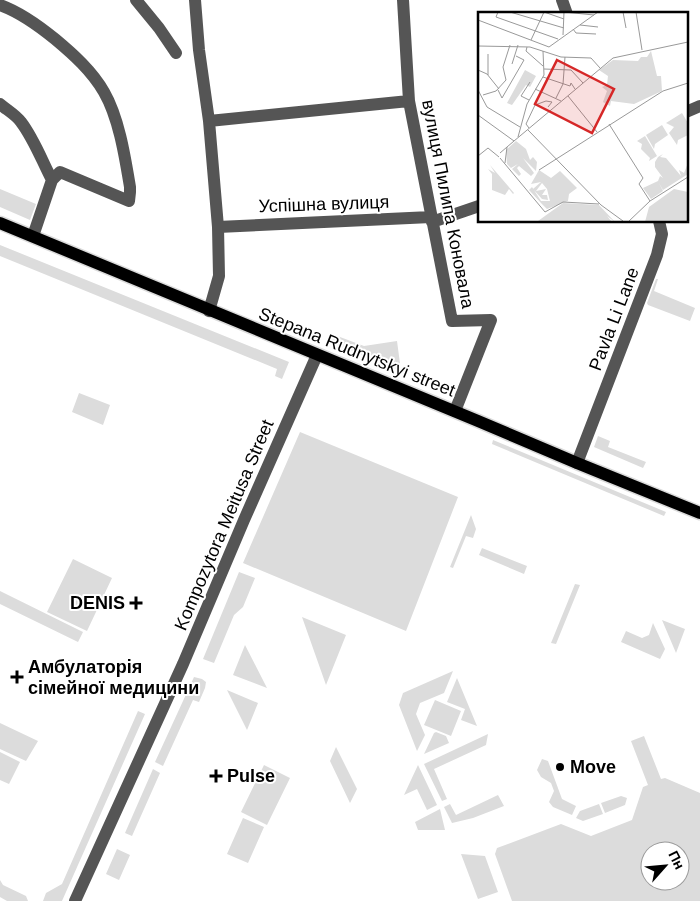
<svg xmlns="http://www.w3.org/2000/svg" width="700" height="901" viewBox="0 0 700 901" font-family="Helvetica,sans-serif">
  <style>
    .green { fill: #dcdcdc; fill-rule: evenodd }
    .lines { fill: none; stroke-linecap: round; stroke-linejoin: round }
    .major-casing { stroke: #dbdbdb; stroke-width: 15 }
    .minor { stroke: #555; stroke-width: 12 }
    .major { stroke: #000; stroke-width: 12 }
    .poi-dot { fill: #000; stroke: #fff; stroke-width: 2 }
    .labels { text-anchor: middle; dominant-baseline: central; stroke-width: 4; stroke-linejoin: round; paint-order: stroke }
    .street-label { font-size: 18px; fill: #000; stroke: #fff }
    .poi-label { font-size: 18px; font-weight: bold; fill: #000; stroke: #fff; text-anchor: start }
    .inset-road { fill: none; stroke: #999; stroke-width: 1 }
    .view { fill: #d62828; fill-opacity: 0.15; stroke: #d62828; stroke-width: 2.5 }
    .inset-edge { fill: none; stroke: #000; stroke-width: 2.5 }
  </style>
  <rect width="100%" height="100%" fill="#fff"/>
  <!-- green -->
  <path class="green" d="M0,189l36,15 -6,16 -30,-13z
    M0,245l289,117 -7,17 -7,-3 2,-7 -277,-113z
    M656,279h2l-4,12 41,17 -5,13 -42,-16 -1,-2z
    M332,334l32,12 33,-5 4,30 -72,-29z
    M79,393l31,12 -7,20 -31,-13z
    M300,432l158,65 -52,134 -163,-68z
    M598,436l12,5 -2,6 38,15 -3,6 -49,-21z
    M493,440l173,72 -2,4 -172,-72z
    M471,515l5,14 -3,9 -7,-2 -13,32 -3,-1z
    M482,548l45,18 -3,8 -45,-19z
    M73,559l39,19 -25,53 -40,-19z
    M239,572l16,6 -12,29 -9,8 -20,48 -11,-4z
    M575,584l5,1 -24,59 -5,-1z
    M0,591l83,41 -5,10 -78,-38z
    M302,617l44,18 -20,50z
    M662,620l23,9 -9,24z
    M653,623l12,26 -5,10 -39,-17 5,-11 16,7 7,-3z
    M245,645l22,43 -34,-13z
    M453,671l-9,22 -24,10 -4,11 9,21 -8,16 -18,-46 4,-12z
    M194,677l8,2 4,3 -1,6 -6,14 -6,-2 -30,66 -8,-4z
    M457,678l20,48 -16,-6 4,-11 -18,-7z
    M227,690l31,13 -11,27z
    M435,700l26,11 -10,25 -27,-11z
    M138,711l7,3 -83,187h-19l3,-8 16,-9z
    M0,723l38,18 -12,20 -26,-12z
    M436,732l10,4 3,7 -25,11 10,-21z
    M488,734l-2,11 -52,24 13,30 -5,2 -18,-37z
    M644,736l17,43 4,-1 35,15v108h-188l-17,-47 2,-6 64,-24 30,12 41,-16 11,-33 5,-2 -17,-44zM650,851h30v30h-30z
    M336,747l21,42 -7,14 -20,-42z
    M0,752l20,10 -11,22 -9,-4z
    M542,759l6,2 14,38 14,7 -4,9 -19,-8 -4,-5 5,-11 -3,-8 -10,-6 -4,-7z
    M264,765l26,13 -23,47 -26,-13z
    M418,765l19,40 -10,5 -10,-21 -13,6z
    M153,769l7,4 -28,63 -7,-3z
    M498,795l6,11 -31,12 -21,5 -8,-16 6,-3 6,11z
    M621,796l6,2 -2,7 -20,8 -4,-10z
    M599,804l4,10 -20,7 -7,-3 4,-7z
    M440,809l5,21h-27l-3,-8z
    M243,818l21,9 -16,36 -21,-9z
    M117,849l13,6 -11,25 -13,-6z
    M461,854l24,2 13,36 -20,7z
    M0,880l3,5 23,11 2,5h-21l-7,-4z"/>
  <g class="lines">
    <!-- major casing -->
    <g class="major-casing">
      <path id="major" d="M0,223l478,198 99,42 123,50"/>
    </g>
    <!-- minor -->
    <path class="minor" d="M136,0l23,28 17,25
      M195,0l4,50 10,71 9,106 1,49 -10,35
      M403,0l6,101 43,220 39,-1 -36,91
      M562,0l5,14
      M0,5c20,7 39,21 55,34 18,15 37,32 49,53 15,26 21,65 26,95v5l-1,9 -69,-29 -8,8
      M0,104c7,6 16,11 21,18 13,17 21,39 31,58l-19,56
      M686,112l14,-6
      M209,121l200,-20
      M432,222l47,-16
      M218,227l213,-10
      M577,463l80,-208 5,-21 -3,-13
      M75,901l108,-237 61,-144 73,-165"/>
    <!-- major -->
    <use href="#major" class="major"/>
  </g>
  <!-- markers -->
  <g class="poi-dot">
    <path d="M133.5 595.5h5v5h5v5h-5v5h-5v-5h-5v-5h5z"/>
    <path d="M14.5 669.5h5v5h5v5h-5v5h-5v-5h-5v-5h5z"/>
    <circle cx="560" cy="767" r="5"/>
    <path d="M213.5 768.5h5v5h5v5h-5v5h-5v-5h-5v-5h5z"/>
  </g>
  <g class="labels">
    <!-- street labels -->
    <g class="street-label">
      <text transform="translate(324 204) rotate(-2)">Успішна вулиця</text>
      <text transform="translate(448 204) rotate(79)">вулиця Пилипа Коновала</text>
      <text transform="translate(614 319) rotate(-69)">Pavla Li Lane</text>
      <text transform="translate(357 352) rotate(22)">Stepana Rudnytskyi street</text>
      <text transform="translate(224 525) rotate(-67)">Kompozytora Meitusa Street</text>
    </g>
    <!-- poi labels -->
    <g class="poi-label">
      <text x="125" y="603" text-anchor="end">DENIS</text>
      <text x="28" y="667">Амбулаторія<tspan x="28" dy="21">сімейної медицини</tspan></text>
      <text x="570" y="767">Move</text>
      <text x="227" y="776">Pulse</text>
    </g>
  </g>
  <!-- overview -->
  <g transform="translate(478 12)">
    <rect width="210" height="210" fill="#fff"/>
    <path d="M173,39l6,25h4l1,15 -28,13 -23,-3 -1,5 -7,-4 4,-11 -5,-4 5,-2 1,-9 -9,-6 14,-10 25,1 3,-4h6zM47,58l11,6 -6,11 -4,-2 -14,20 -5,-2zM204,101l6,10v12l-10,5 -1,5 -8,-12 5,-6 -8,-4zM184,113l6,10 -13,9 -1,5 -8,-14zM167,124l12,20 -8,5 1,-3 -9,-9 1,-5 -5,-3zM38,129l10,8 4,11 3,-3 4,5 -1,9 -13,-13 11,15 -3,3 -12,-10 -2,2 4,6 -2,2 -7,-7 6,-5 -7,4 -4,-4 -1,-14zM185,142l-3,3 6,1 15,18 -2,-6 5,3 4,-10v11l-25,16 -4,-7 4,8 -12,8 -8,-11 15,-7 2,-5 3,2 -8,-11v-5l3,-5zM12,153l24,28 -1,1 -4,-5 -4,6 -13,-5v-16l-4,-5 7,4zM61,158l12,8 9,-7 17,17 -8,6 -1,7 -21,8 -6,-6 -12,-13 3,-3 9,14h9l-3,-12 -5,-6 -6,8 10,-2 -4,6h5l1,5 -6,-1 -9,-10 8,-7 -10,2zM196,177l14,3v30h-43l4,-15zM85,191l36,2 16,17 -8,-6 5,6 -74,-1z" fill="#dcdcdc"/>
    <path class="inset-road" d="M20,0l-2,5 62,22M32,0l54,16M66,0l20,7M86,0l30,3M145,0l3,16M158,0l6,38M0,8l71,27M102,13l18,2M95,17l3,4 20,1M85,23l1,-23M53,28l13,-28M0,34l52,1 31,10 30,1 9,10M49,35l-1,4 17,15M71,35l49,-35M10,42v21M34,52l6,-19M66,57l27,1 12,13M0,58l9,4 12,15M65,65l27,9 1,-3 4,6M85,72l2,-27M57,77l26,12M0,78l9,17 33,20M20,78l4,8 22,-38 -8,-4M5,83l13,-4 10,-11 -3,-13 7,-22M90,84l29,36M78,86l7,-14M51,88l-8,-4 9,-14M0,103l36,26 99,-83 75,-16M131,112l34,54 -4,6 11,17M51,116l-3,-4 9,-19 11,-4 6,1 -4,5M50,118l73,75 22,16M40,125l9,-33 17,-29 -1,-24M22,141l14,-12M0,144l10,-8 11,9M22,146l45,54M27,151l2,-16M61,158l124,-79 25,-8M67,200l18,-10 36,2M150,210l22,-21 38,-24"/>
    <path class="view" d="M79,48l57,29 -22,44 -57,-29z"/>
    <rect width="210" height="210" class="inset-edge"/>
  </g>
  <!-- north arrow -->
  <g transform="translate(665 866) rotate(63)"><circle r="24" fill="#ffffff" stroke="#999999"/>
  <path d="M0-4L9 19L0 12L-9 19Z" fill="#000000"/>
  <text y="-8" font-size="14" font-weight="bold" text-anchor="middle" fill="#000000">Пн</text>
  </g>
</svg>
